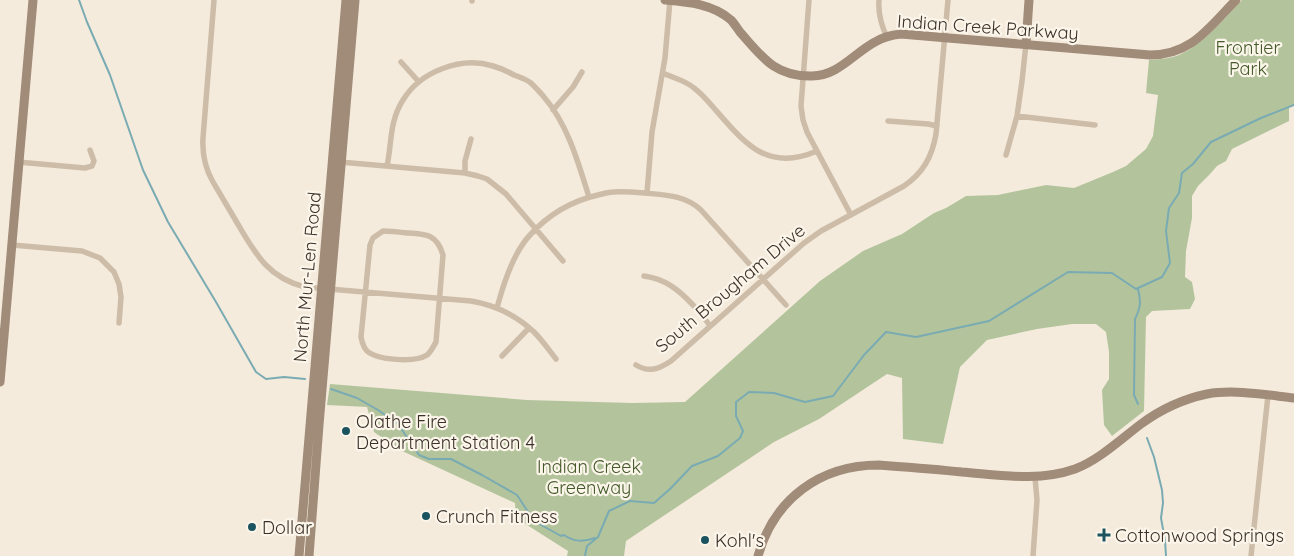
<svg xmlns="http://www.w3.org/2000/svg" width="1294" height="556" viewBox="0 0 1294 556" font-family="Quicksand,sans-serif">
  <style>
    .green { fill: #b3c49c }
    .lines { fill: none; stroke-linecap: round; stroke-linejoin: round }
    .stream { stroke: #7aabb3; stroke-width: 2 }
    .street { stroke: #cdbda8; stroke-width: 5.5 }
    .secondary { stroke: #a18b79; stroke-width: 9 }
    .poi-dot { fill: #1b535e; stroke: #fbf5ea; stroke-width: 2 }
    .labels { text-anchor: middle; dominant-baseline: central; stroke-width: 4.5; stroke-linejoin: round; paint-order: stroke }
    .street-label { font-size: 18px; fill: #3a3029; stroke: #fbf5ea }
    .park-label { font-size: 18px; fill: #445a2b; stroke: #fbf5ea }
    .poi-label { font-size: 18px; fill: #3a3029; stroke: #fbf5ea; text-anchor: start }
  </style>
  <rect width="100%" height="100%" fill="#f4ebdd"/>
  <!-- green -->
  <path class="green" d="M1242,0h52v105l-5,2v14l-57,28 -6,12 -9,5 -7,8 -12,12 -6,10v22l-6,33 -1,26 7,5 3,17 -5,10 -38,2 -6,6 -2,94 -32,25 -8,-11 -2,-35 7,-11v-27l-3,-20 -10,-8h-24l-35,5 -50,11 -27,27 -17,77 -40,-5 -1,-61 -15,-4 -68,45 -45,23 -148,99 -2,15h-57l1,-5 -52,-33 -1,-15 -115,-53 -26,-18 -7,-25 -40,-2 3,-21 197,16 105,3 53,-1 135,-121 43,-30 39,-17 32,-21 12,-5 20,-12 32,-1 48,-10 28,3 39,-16 13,-6 20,-17 7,-13 5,-41 -12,-2 3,-33c8,-1 16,-1 24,-3 26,-7 50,-38 69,-57z"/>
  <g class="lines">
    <!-- stream -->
    <path class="stream" d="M79,0l8,22 23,53 33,95 25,52 48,80 40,70 10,7 18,-2 21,2
      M1138,289c3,12 3,18 -3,30l-1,76 4,9
      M331,389l26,9 21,12 20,14 21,31 10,4h22l31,16 35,20 17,26 27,15 3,-1c10,7 19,7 31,3
      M1147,438l7,19 8,33 1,13 -2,15 4,22 1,16
      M585,556l2,-10 11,-9 11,-26 21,-10 24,2 16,-14 22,-23 26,-10 22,-18 3,-7 -7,-15v-14l13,-10 25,1 31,9 28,-6 31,-41 22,-23 30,5 73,-16 79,-49 44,1 24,16 26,-12 8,-14 -4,-32 3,-23 10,-15 3,-20 11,-9 18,-22 50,-24 33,-13"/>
    <!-- street -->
    <path class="street" d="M214,0l-11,138c-1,16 2,30 10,44 9,15 17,29 26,44 17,29 30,52 66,61l166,14c24,4 45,14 63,31 8,8 15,18 22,27
      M809,0l-8,106 2,14 4,12 44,83
      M879,0c-1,13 2,25 8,37
      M472,1v-1
      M401,62l18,20
      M663,73c10,5 22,7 31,15 7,5 13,12 19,19 31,35 53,66 104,44
      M553,110l20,-23 9,-15
      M1017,116l78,9
      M888,121l40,3 9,2
      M1006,155l11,-39 5,-35 4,-37
      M18,162l67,6 7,-2 2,-5 -4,-11
      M340,162l125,11 13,3 9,3 19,15 57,67
      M387,166c5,-23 2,-44 16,-66 17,-28 57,-44 90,-34 7,2 14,5 21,9 5,2 12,4 17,8 4,4 9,9 13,14 24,28 34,65 45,100
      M465,173v-12l6,-22
      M647,193l5,-61 13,-74 5,-58
      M383,231c8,0 16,1 24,2 19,1 30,1 36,22l-7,87c-3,5 -5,10 -9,13 -12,8 -50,5 -60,-4 -4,-4 -5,-9 -6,-14l9,-92 3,-7z
      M12,245l70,6 18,7 14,14 5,12 2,13 -2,26
      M644,276c21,3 34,13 49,29 6,7 12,13 17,21
      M497,308c6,-23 17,-56 33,-73 19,-21 41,-34 68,-40 5,-1 10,-3 15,-3 10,-1 21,0 31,1 21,2 41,2 57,17l85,95
      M502,356l27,-28
      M636,365c13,8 23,4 35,-4l133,-118 17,-12 83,-45c19,-13 28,-29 32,-52l12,-134
      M1033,556l4,-56 -2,-23
      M1251,556l17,-161"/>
    <!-- secondary -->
    <path class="secondary" d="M665,0c23,2 48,4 66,20 3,3 6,8 9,12 22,25 35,45 72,44 26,0 42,-23 63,-34 8,-5 17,-7 26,-8l249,21c42,0 59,-28 86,-55
      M1026,44l3,-44
      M0,382l33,-382
      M299,556l47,-556
      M309,556l10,-131 36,-425
      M758,556c16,-57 62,-91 121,-91 27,2 55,4 83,7 38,3 76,10 113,-3 24,-9 46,-30 66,-45 19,-14 42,-25 66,-30 27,-5 60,1 87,4"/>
  </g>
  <!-- markers -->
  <g class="poi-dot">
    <circle cx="346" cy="431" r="5"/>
    <circle cx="426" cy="516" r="5"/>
    <circle cx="252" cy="527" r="5"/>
    <path d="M1101.5 527.5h5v5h5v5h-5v5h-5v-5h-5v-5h5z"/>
    <circle cx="705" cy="540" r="5"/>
  </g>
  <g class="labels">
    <!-- street labels -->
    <g class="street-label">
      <text transform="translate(988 27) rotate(4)">Indian Creek Parkway</text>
      <text transform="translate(307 277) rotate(-85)">North Mur-Len Road</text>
      <text transform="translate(730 288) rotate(-40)">South Brougham Drive</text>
    </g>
    <!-- park labels -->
    <g class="park-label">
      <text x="1248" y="47">Frontier<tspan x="1248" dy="21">Park</tspan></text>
      <text x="589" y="466">Indian Creek<tspan x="589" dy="21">Greenway</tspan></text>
    </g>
    <!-- poi labels -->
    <g class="poi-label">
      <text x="356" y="421">Olathe Fire<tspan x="356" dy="21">Department Station 4</tspan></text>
      <text x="436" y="516">Crunch Fitness</text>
      <text x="262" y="527">Dollar</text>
      <text x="1115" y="535">Cottonwood Springs</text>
      <text x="715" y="540">Kohl's</text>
    </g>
  </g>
</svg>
